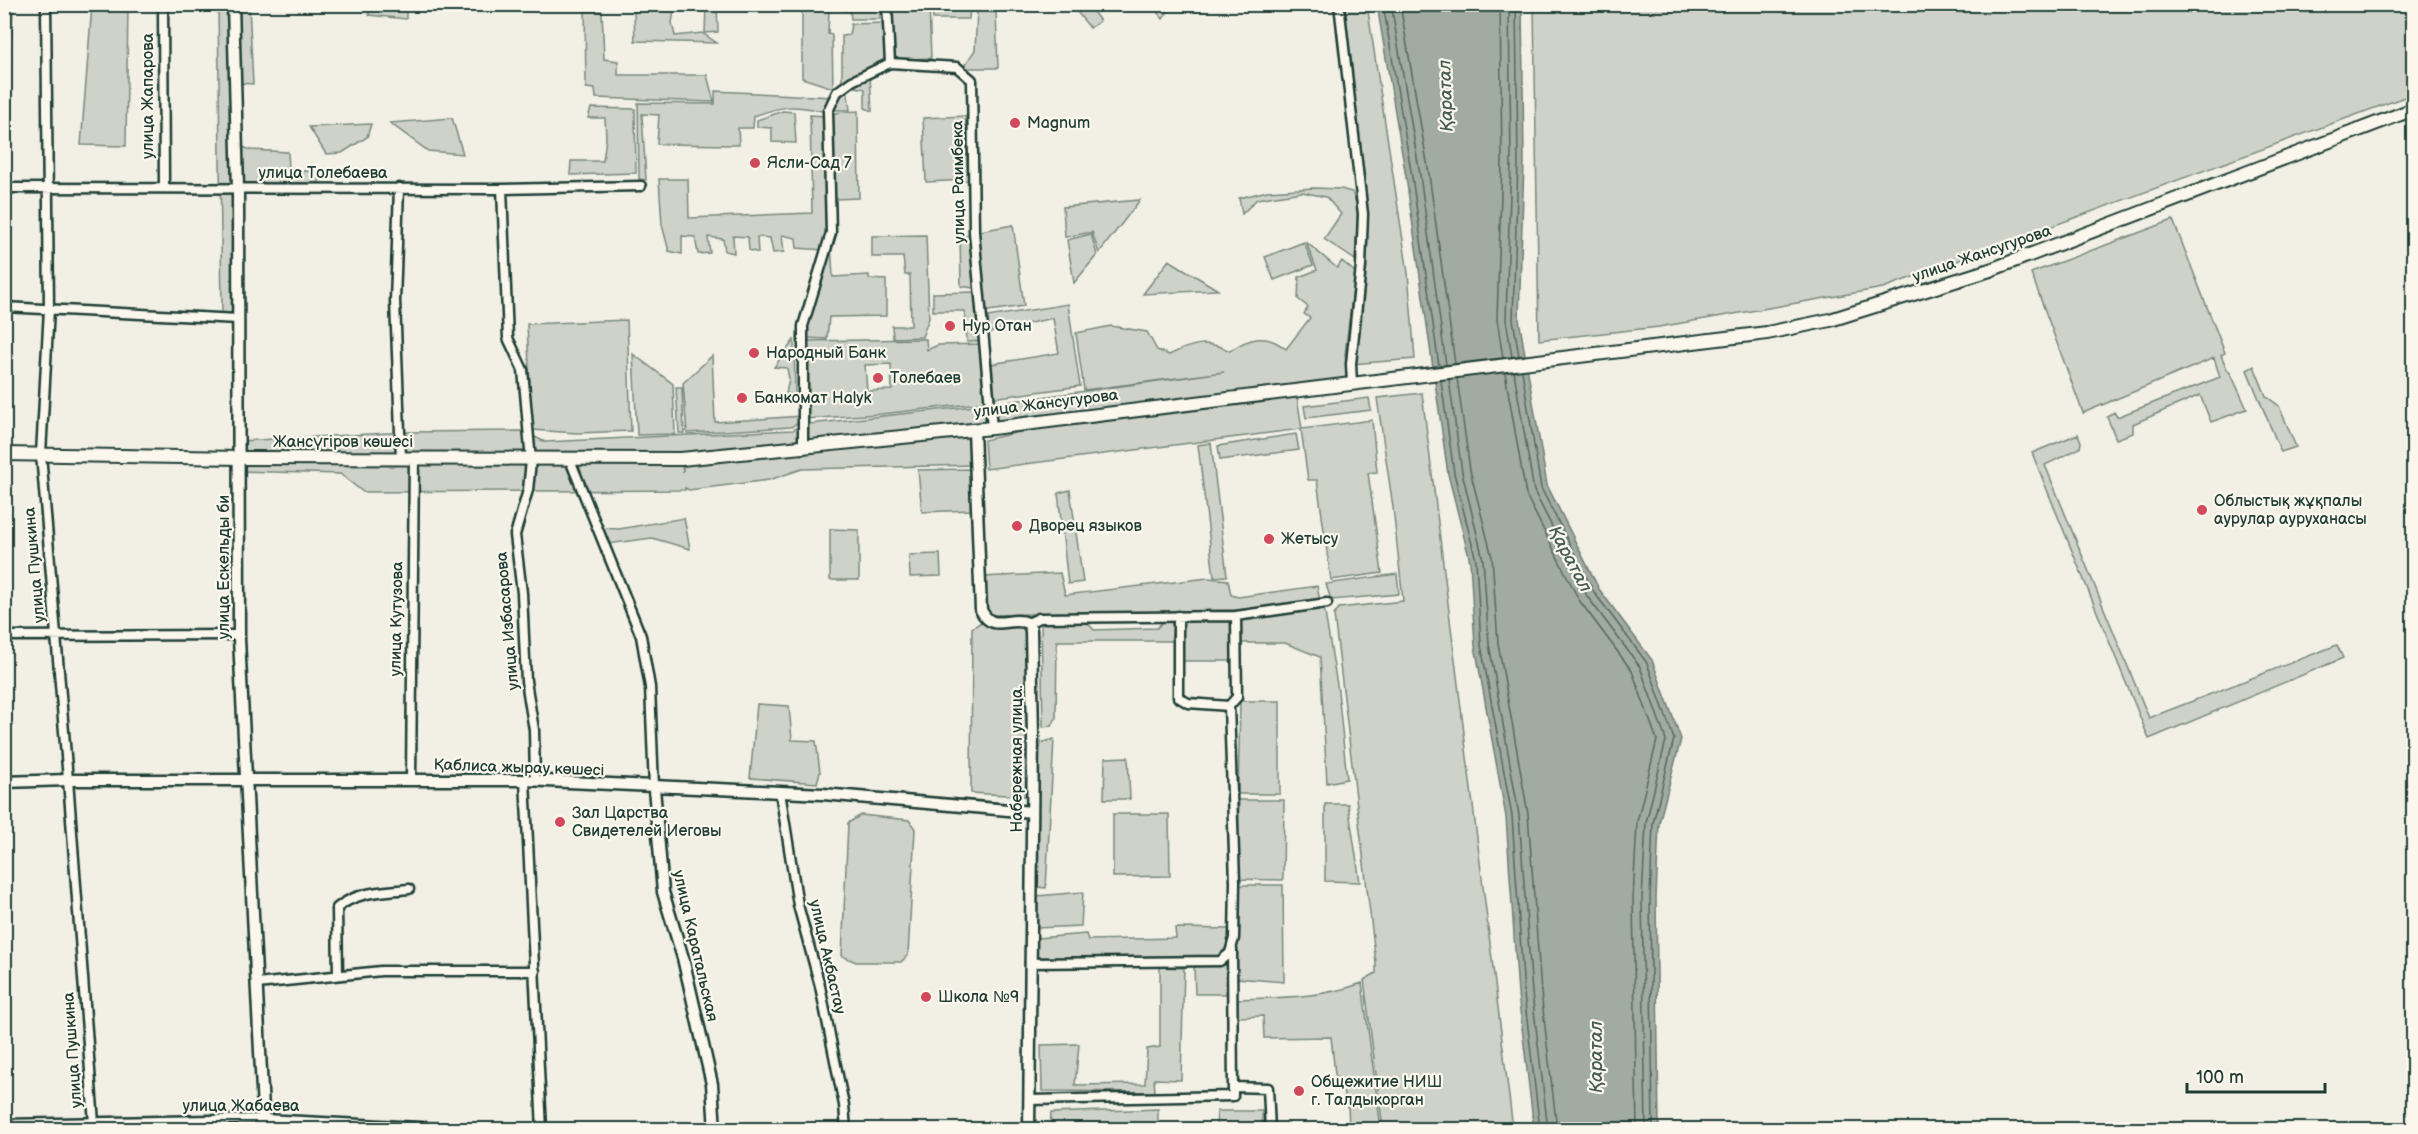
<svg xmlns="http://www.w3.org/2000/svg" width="2418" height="1134" viewBox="0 0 2418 1134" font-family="'Balsamiq Sans',sans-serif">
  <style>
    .green { fill: #cfd2c8; stroke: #77887e; stroke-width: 1.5; fill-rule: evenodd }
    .water { fill: #a2aba1; stroke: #6e7f75; stroke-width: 1.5 }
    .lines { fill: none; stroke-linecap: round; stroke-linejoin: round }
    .shore { stroke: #536960; stroke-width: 1.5 }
    .minor-casing { stroke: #1f3d34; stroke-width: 13 }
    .tertiary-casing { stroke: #1f3d34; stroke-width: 15 }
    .secondary-casing { stroke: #1f3d34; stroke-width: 16 }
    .minor { stroke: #fbf7ec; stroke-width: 8 }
    .tertiary { stroke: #fbf7ec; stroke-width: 10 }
    .secondary { stroke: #fbf7ec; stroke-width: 12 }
    .poi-dot { fill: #d1495b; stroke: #fbf7ec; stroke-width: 2 }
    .labels { text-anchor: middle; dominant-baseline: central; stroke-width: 4.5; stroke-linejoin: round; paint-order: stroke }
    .street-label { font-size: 16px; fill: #1f3d34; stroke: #fbf7ec }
    .poi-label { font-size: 16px; fill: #1f3d34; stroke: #fbf7ec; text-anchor: start }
    .water-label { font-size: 18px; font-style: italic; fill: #465e55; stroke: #fbf7ec }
  </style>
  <rect width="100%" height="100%" fill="#f2f0e5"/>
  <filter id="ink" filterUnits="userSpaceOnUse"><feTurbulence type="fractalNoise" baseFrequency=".0167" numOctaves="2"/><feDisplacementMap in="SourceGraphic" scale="12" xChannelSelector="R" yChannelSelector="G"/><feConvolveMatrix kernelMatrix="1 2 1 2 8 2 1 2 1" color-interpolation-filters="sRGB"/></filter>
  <g filter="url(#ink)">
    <!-- green -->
    <path class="green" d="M5,4l8,1 -7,155 -2,-1z
      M92,5h36l-2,141 -45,-1z
      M218,5h11l5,310 -12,-1z
      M235,5h14l4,79 -14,-1z
      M368,5h38v14l-37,-4z
      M636,5h39l-3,18 3,13 27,-3 15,10 -82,-2 -1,-28z
      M706,5h11l1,27 -13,1z
      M802,5h33v5h-6l-1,24 4,1 1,53 -31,-10z
      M841,5h38l1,14h-29l-1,-8 -9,-1z
      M890,5h39l2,53 -39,2z
      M932,5h38l-1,14h-36z
      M1076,5h12l12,16 -10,7 -17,-21z
      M1151,5h21l-9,14z
      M1339,5h28l41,268 7,86 -64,5 11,-134z
      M1534,5h879v89l-530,194 -224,39 -120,13z
      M585,11h17l2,48 14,2v14h89l7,27 -118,-4 -1,-9 -9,-1z
      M977,11l19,1 2,56h-35l12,-18z
      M885,23l1,37 -44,24v-48l7,-1 2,-11z
      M870,76l2,35 -7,-3v-19l-14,-3z
      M847,87l3,23h-18z
      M715,91l117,6 -10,14c-31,-7 -39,-5 -68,5l-1,12h-15l1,17 -82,-1 2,-29 -17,-1 4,66 -7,-1 -1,-76 77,1z
      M591,108l44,1 1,64 -66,2 1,-14h32l3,-23 -1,-20h-17z
      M783,111l11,1 2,31 -24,-1v-14l-15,-1v-7z
      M858,111l1,87 -24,1 -2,-86z
      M810,115l15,1 3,103 -4,31 -27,-2 -1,-10 -14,-3 2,17 -11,1 -3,-15 -13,-1 1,16 -9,-3 -1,-13 -15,-1 1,17 -9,-2 -2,-12 -15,-2 2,16 -12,1 -3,-17 -13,-1v18l-13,-3 -7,-26 -3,-46h29l1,39 123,-5z
      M965,116l3,64 -42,2 -3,-64z
      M452,118l11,36 -35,-3 -38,-28z
      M371,124l-4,13 -25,16 -16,1 -17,-27z
      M240,146l11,4 37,2 1,18 31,2 -1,14 -77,-2z
      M1314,188l27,1 11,3 6,16 -3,52 -31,-21 17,-25 -15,-17 -24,-5 -45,7 -15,15 -3,-16 28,-7z
      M1140,200l-41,53 -7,-21 -27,5 -2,-30z
      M2173,220l52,133 -4,2 6,14 4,5 16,35 -36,13 -11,-27 -67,29v9l-17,6 -9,-22 7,-5 3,5 103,-40 -6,-19 -131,55 -52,-140z
      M1013,225l11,81 -43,6 -7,-80z
      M1091,234l6,21 -23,28 -7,-43z
      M926,235l3,83 -7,19 -29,1 -1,-12h19l-1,-51h-5l-2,-18h-31v-21z
      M960,235h10l4,53 -13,-2z
      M1304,242l9,23 -39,15 -9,-23z
      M1306,242l31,26 5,-7 13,11 -10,83 5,25 -400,50 -269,27 -440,-3 -2,-13 168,-9 116,-1 22,11 248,-12 7,-5 184,-20 240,-33 -140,18 -8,-57 35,-7 36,6 10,18 12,5c22,-11 38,-16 61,-4 19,-14 37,-18 56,-2l24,-31 -6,-4 4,-7 -10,-8 1,-22 18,-7z
      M831,243l2,34 36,-2v4l17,1v36l-57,1 -2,22 -21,-1 2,-21z
      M1169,260l49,30 -75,4z
      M976,292l6,49 -15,1 -2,-31h-32v-18z
      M1068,304l12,82 -88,12 -1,-34 68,-11 -6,-35 -63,14 -3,-15z
      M627,320l4,111 -54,2 -45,-3 -5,-106z
      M926,339l1,11 11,-5 46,-1 5,58 -108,12 -78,5 -12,8 -104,6 -4,-50 29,-27 3,66 87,-6 1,-75zM891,364l1,26 -25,1 -2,-26z
      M794,340l1,54h-9l3,-15 -2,-11 -13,-1z
      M633,354l40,30 2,50 -38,1z
      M2254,366l12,30 13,10 17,41 -15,5 -34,-82z
      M676,387h6l2,46h-5z
      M1296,390l6,39 70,-9 5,52 -9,1 14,100 -51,7 -14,-100h-9l-7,-51 -315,40 -2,-29 116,-26z
      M1422,393l91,736h-130l-19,-149 12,-7v-10l-42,-348 5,-7 64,-7 -10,-94 -16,-109z
      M1369,398l2,12 -65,8 -2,-12z
      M974,430l1,35 -173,4 -33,11 -80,10 -4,-2v2l-322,2 -23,-18 -101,-3v-13l442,1 2,13v-10z
      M1296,434l3,16 -79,10 -2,-14z
      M2078,434l3,8 -1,6 -35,17 104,253 188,-73 6,13 -194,81 -117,-286z
      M1211,443l16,133 -13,1 -16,-132z
      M971,469v41l-49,2 -4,-42z
      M1070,490l13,92 -15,2 -10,-91z
      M684,518l6,31 -38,-11 -44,6 -7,-16 18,1z
      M830,529l29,1v50h-29z
      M940,554l1,22 -31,1 -1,-22z
      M1060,573l5,22 143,-17 20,2 3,15 7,2 79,-11 3,15 -83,9 -248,5 -6,-12v-26z
      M1397,574l2,20 -68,6 -5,-16z
      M1324,607l14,84 9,88 -20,4 -7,-126 -35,-14h-44v-23z
      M986,619l42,4 4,61 -7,112 -54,-3 1,-165z
      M1165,619l6,2 2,6 -2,14h-114l-1,77 -4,8 -9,1 -2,-104 46,-1 7,8 63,-2z
      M1232,619v42h-51v-41z
      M1240,701h40v93h-42z
      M757,704l32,2 3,34 24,1 4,31 -3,11 -67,-5z
      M1054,739l-8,149 -10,-1 1,-143z
      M1128,757l2,42h-26l1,-41z
      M1239,800h45l-1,80 -46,-1z
      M1325,804h23l12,78 -35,-1z
      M1113,814h56l1,62 -57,1z
      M861,815l48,5 6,9 -7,126 -7,7h-45l-14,-6 6,-133z
      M1239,885h44l1,97 -48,-4z
      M1083,892l-2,34 -45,2 1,-32z
      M1175,928l56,1 -5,19 -10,11 -179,2v-23l49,-4 2,6 88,-2z
      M1228,963l-2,31h-31l-1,-29z
      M1160,967l24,1 -3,112 -27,-1 1,13 -113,-1 -1,-46 38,-1 -4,41 70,-1 2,-35 13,-2z
      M1362,983l19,146h-32l-1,-25 -13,-30 -4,-37 -67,1 -1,-22 -26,1 -2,-18c43,-1 87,-1 127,-16z
      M1158,1109v20h-108l1,-16z
      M1217,1111h45v18h-46z"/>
    <!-- water -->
    <path class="water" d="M1377,5h145l2,157 -5,157 28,166 52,104 53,71 29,79 -22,84 -3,75 3,231h-125l-16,-135 -12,-177 -31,-171 -5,-85 -22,-87 -42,-297z"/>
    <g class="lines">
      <!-- shore -->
      <path class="shore" d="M1383,4l29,173 27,189
        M1391,4l29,171 26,190
        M1400,4l29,170 26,190
        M1500,4l2,158 -5,157 6,39
        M1509,4l2,158 -5,157 6,38
        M1516,4l2,158 -5,157 6,37
        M1522,371l19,117 53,104 53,71 27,76 -21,84 -3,75 3,232
        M1514,372l20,119 53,105 53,71 26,73 -20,83 -4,75 4,232
        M1505,373l21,122 53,105 53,71 25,69 -20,82 -4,76 4,232
        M1457,378l13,92 22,87 6,86 30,171 13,178 16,138
        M1449,380l13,92 21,87 6,85 30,171 13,178 16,137
        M1441,381l13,92 22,87 5,85 31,171 12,178 16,136"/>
      <!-- minor casing -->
      <g class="minor-casing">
        <path id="minor" d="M46,4l3,305 -8,145 27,326 26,343
          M163,4l1,184
          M887,4l3,59 67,4 15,13 2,152 18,196
          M1339,4l24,210 -2,52 -10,98 1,19
          M4,188l498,1 139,-3
          M399,188l-4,113 6,157
          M502,189l6,149 15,32 8,91 -3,29 -13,45 7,58 4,88 8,49 1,51
          M4,307l234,12
          M803,449v-123l28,-93 -3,-122 9,-19 15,-11 38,-18
          M570,460l71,176 9,51 4,101
          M1178,616v81l10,6 41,3
          M1236,616l91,-13
          M1028,623l11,-5 197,-2 1,81 -8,9 6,176 -1,56 -4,15 -10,8 -190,2
          M4,636l235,-1
          M411,780l3,-322
          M525,780l17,350
          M780,792l18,113 22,81 24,119 2,25
          M338,975l-1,-67c20,-17 46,-16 72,-19
          M257,984l124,-13h154
          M1233,1087l35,1 2,42
          M1029,1100l204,-4 -1,-147
          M4,1124l260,-5 214,11"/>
      </g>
      <!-- tertiary casing -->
      <g class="tertiary-casing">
        <path id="tertiary" d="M233,4l5,185 1,450 25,491
          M974,430l7,180c12,24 28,5 47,13l3,7 2,106 -4,394
          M4,782l64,-2h457l298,14 209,18
          M654,788l9,104 20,66 29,126 3,46"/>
      </g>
      <!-- secondary casing -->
      <g class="secondary-casing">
        <path id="secondary" d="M4,454l235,4 442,1 311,-31 775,-95 63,-13 160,-50 424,-161"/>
      </g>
      <!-- minor -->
      <use href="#minor" class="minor"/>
      <!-- tertiary -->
      <use href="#tertiary" class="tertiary"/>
      <!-- secondary -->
      <use href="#secondary" class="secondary"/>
    </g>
  </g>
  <!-- markers -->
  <g class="poi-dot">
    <circle cx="1015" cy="123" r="6"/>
    <circle cx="755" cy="163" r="6"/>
    <circle cx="950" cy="326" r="6"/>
    <circle cx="754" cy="353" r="6"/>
    <circle cx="878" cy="378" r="6"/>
    <circle cx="742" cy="398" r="6"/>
    <circle cx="2202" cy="510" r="6"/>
    <circle cx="1017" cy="526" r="6"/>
    <circle cx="1269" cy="539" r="6"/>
    <circle cx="560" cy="822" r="6"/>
    <circle cx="926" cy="997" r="6"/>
    <circle cx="1299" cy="1091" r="6"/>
  </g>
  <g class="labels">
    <!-- street labels -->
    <g class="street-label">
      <text transform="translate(148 96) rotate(-90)">улица Жапарова</text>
      <text x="323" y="173">улица Толебаева</text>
      <text transform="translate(959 182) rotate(-91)">улица Раимбека</text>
      <text transform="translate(1982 254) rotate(-19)">улица Жансугурова</text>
      <text transform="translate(1046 404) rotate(-7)">улица Жансугурова</text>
      <text x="343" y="442">Жансүгіров көшесі</text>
      <text transform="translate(35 565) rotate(-95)">улица Пушкина</text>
      <text transform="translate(224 567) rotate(-90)">улица Ескельды би</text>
      <text transform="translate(397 619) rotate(-89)">улица Кутузова</text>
      <text transform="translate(508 621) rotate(-95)">улица Избасарова</text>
      <text transform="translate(1017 759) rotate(-90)">Набережная улица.</text>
      <text transform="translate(519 768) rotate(2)">Қаблиса жырау көшесі</text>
      <text transform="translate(695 946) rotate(77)">улица Каратальская</text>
      <text transform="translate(827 957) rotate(77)">улица Акбастау</text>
      <text transform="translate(73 1050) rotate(-94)">улица Пушкина</text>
      <text x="241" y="1106">улица Жабаева</text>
    </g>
    <!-- poi labels -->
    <g class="poi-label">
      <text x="1027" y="123">Magnum</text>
      <text x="767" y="163">Ясли-Сад 7</text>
      <text x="962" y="326">Нур Отан</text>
      <text x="766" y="353">Народный Банк</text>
      <text x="890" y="378">Толебаев</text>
      <text x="754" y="398">Банкомат Halyk</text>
      <text x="2214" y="501">Облыстық жұқпалы<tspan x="2214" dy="18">аурулар ауруханасы</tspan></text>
      <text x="1029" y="526">Дворец языков</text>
      <text x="1281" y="539">Жетысу</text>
      <text x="572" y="813">Зал Царства<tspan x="572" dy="18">Свидетелей Иеговы</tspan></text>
      <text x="938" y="997">Школа №9</text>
      <text x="1311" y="1082">Общежитие НИШ<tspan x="1311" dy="18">г. Талдыкорган</tspan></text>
    </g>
    <!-- water labels -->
    <g class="water-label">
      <text transform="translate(1446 96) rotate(-92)">Қаратал</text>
      <text transform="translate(1570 559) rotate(62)">Қаратал</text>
      <text transform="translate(1596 1057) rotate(-90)">Қаратал</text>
    </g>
  </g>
  <!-- margin -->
  <rect width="2418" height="1134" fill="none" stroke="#fbf7ec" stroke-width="24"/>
  <rect x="12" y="12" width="2394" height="1110" fill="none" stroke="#1f3d34" stroke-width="2" filter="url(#ink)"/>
  <!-- scale -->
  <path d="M2187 1083v9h138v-9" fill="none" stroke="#1f3d34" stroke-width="3"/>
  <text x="2196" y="1083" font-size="18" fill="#1f3d34" stroke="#fbf7ec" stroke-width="4.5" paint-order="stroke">100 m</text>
</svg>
